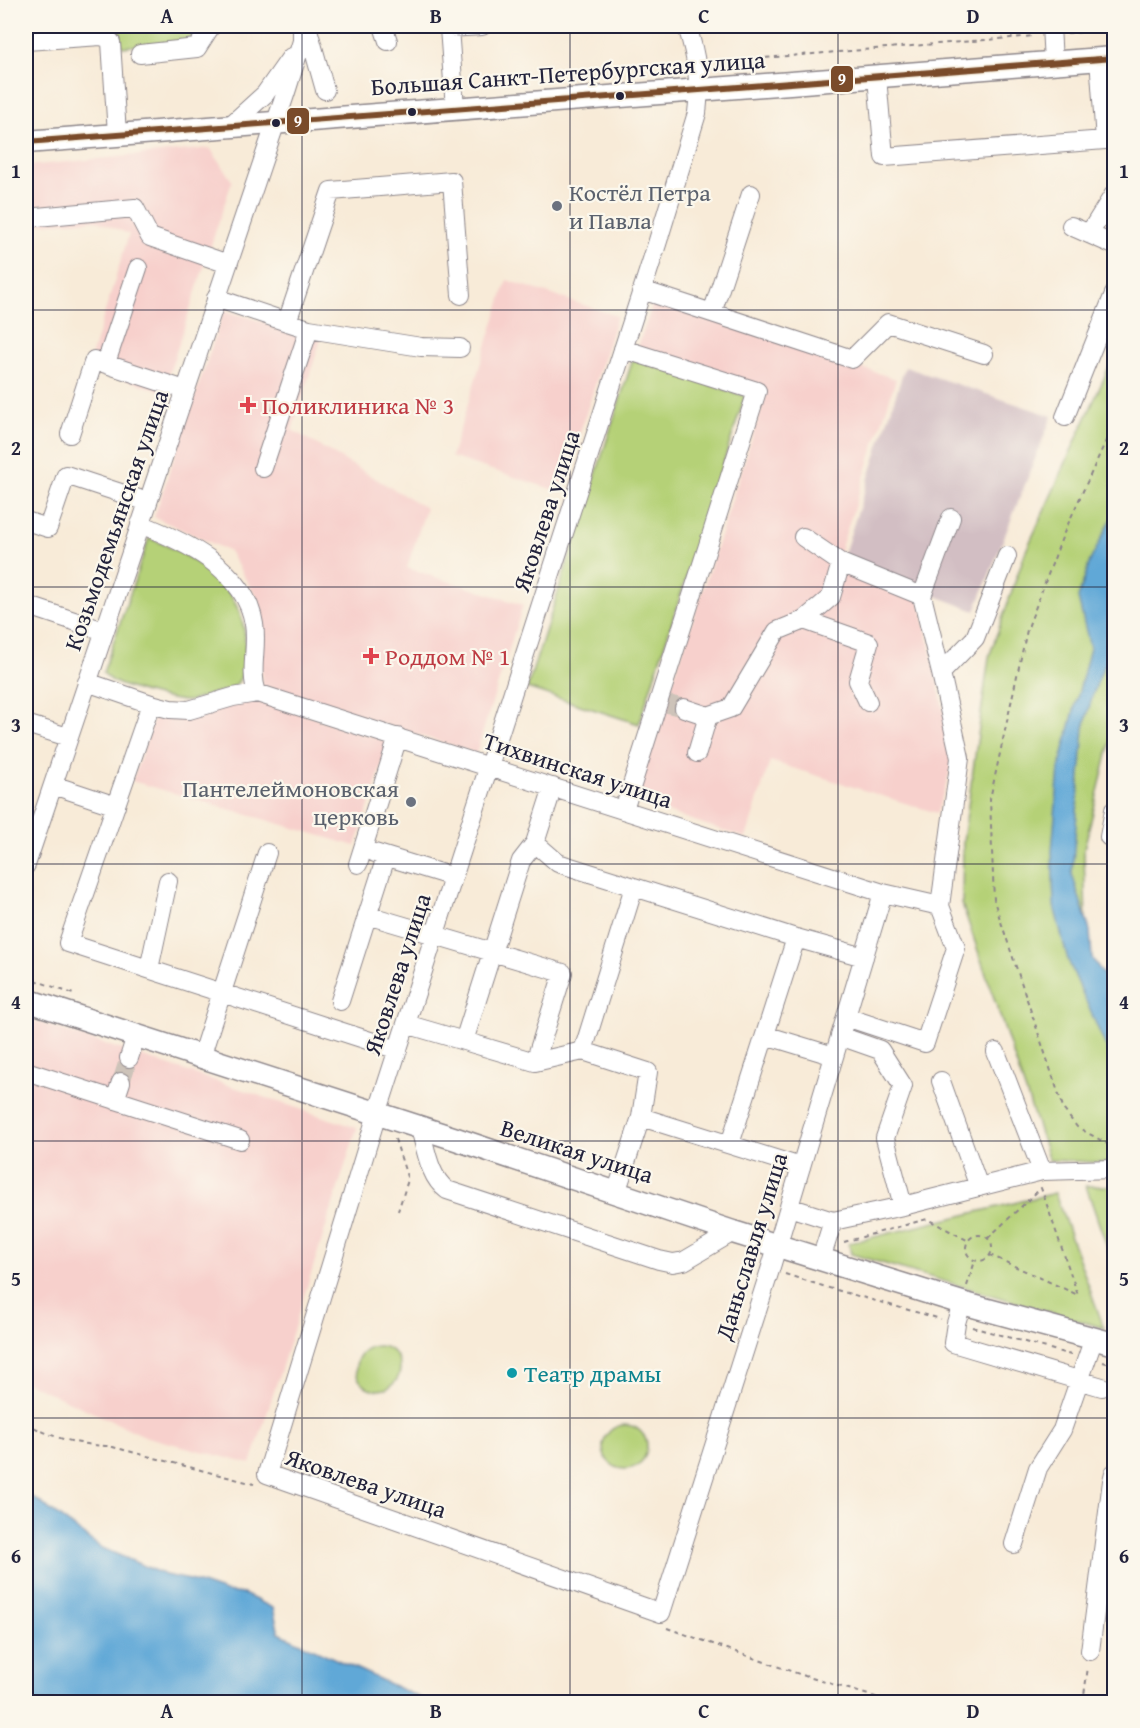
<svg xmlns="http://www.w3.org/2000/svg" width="1140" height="1728" viewBox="0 0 1140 1728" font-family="'Gentium Book Plus',serif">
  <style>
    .built { fill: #f7d0cc }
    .industrial { fill: #d2bec3 }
    .green { fill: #b5d177; stroke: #6c7a59; stroke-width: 1.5 }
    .water { fill: #60a8d7; stroke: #416589; stroke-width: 1.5 }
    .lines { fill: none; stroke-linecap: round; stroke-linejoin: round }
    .minor-tunnel { stroke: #cdc3b9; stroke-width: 18; stroke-dasharray: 18 9; stroke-linecap: butt }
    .minor-casing { stroke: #8d868a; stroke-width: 20 }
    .major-casing { stroke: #8d868a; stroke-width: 25 }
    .path { stroke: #8d868a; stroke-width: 2; stroke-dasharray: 4.5 4.5; stroke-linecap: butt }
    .minor { stroke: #fff; stroke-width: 18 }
    .major { stroke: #fff; stroke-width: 22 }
    .bus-1-casing { stroke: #fbf7ec; stroke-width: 10 }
    .bus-1 { stroke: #7a4b2a; stroke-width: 6 }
    .grid { fill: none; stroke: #22223b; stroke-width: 1.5; stroke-opacity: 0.55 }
    .bus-dot { fill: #22223b; stroke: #fbf7ec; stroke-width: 2 }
    .worship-dot { fill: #6b7280; stroke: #fbf7ec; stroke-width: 2 }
    .health-dot { fill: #e0444e; stroke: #fbf7ec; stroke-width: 2 }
    .culture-dot { fill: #0f9aa8; stroke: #fbf7ec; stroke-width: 2 }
    .labels { text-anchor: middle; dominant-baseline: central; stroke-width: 4.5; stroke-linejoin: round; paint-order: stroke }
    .street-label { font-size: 24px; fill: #22223b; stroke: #fbf7ec }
    .worship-label { font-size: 24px; fill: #5b616d; stroke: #fbf7ec; text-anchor: start }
    .health-label { font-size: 24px; fill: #be3a42; stroke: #fbf7ec; text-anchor: start }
    .culture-label { font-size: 24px; fill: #0d838f; stroke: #fbf7ec; text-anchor: start }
    .line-badge { stroke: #fbf7ec; stroke-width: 2 }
    .badge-label { font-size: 16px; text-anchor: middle; font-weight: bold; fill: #fff }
    .neatline { fill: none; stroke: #22223b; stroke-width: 2 }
    .grid-label { font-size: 20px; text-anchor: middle; font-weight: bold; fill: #22223b }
  </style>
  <rect width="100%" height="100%" fill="#fbf7ec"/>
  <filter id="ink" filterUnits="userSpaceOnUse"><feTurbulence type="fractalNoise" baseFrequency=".0167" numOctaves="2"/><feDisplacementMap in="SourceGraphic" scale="12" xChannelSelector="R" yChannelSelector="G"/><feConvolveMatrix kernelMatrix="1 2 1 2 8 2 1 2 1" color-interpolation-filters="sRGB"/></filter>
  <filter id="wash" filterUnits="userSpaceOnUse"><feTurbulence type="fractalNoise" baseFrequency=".008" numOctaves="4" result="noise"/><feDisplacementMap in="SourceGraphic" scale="24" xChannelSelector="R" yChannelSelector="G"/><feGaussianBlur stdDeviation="1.35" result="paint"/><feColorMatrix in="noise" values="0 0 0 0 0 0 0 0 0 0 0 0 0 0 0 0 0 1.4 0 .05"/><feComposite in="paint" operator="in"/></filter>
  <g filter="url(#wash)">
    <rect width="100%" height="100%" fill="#f8ebd8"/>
    <!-- built -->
    <path class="built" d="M210,148l22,33 -69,211 -75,-25 41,-133 -34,-14 -69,5v-59z
      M507,280l110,36 -56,176 -110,-35z
      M654,300l242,79 -61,187 84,32 35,160 -17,55 -167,-52 -24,77 -112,-37 133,-409 -130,-43z
      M224,310l97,29 -29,91 134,78 -19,60 116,37 -47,148 -214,-67 -3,-84 -30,-51 -75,-34z
      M258,700l131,42 -33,104 -224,-65 25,-71z
      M26,1018l331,110 -106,336 -104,-27 -121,-55z"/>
    <!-- industrial -->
    <path class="industrial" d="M905,367l147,49 -77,195 -133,-51z"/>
    <!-- green -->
    <path class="green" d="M118,26h82l-11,15 -67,6z
      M1114,356v370l-30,123 3,116 27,78v120l-65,-3 -87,-256 1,-63 26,-184 36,-104z
      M633,359l112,37 -106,328 -112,-36z
      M149,538c47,19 98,51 96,108 0,12 0,26 -7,36 -5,8 -15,9 -24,11 -8,3 -18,7 -26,8 -12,1 -64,-13 -75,-20 -4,-2 -7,-6 -10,-8z
      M1086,1186h28v81z
      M1055,1193l49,135 -253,-74 -2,-11z
      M356 1368a22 22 0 1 1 44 0a22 22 0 1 1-44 0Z
      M603 1447a22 22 0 1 1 44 0a22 22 0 1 1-44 0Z"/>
    <!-- water -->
    <path class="water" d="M1114,513v139l-11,15 -11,30 -8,31 -12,146 18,57 2,27 22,32v75l-46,-105 -14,-54 -2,-55 7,-82 31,-121 -12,-50 12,-37z
      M26,1494l11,6 63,47 65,28 25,5 35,12 19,2 29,14 6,25 150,69h-403z"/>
  </g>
  <g filter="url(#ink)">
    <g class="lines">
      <!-- minor-tunnel -->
      <path class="minor-tunnel" d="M668,704l16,4
        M121,1082l8,-24"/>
      <!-- minor casing -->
      <g class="minor-casing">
        <path id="minor" d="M307,26l18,64
          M383,26l5,15
          M687,26c9,29 14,56 10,87l-40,131 -280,870 -110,360 394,139 109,-343 113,-377
          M1051,26l2,36
          M26,41l75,-5 6,2 4,4 6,92
          M140,54l57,-6 14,-22
          M877,77l7,80 221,-17 -6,-81
          M455,108l-6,-80 33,-2
          M231,125l34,-31 26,-37
          M26,218l109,-10 15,29 78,27
          M1071,226l43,19
          M1089,234l25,-40
          M642,290l210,69 36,-36 96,31
          M216,298l71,24 44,-131 121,-10 9,114
          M712,313l39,-119
          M287,322l22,7 112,18 39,1
          M623,349l134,42 -133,419
          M106,363l32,-95
          M1065,417l49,-123
          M70,434l24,-74 91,30
          M263,468l46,-139
          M26,521l22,7 18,-53 82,27
          M140,524c44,17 106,46 114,100 4,23 -5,46 3,69
          M841,563l81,33 19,77
          M922,596l29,-78
          M26,605l78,26
          M804,620l65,23 -11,38 10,21
          M87,682l64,22 19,5 19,1 44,-13 24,-4 626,200 57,13
          M151,704l-83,239 330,107
          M684,708l24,8 23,-8 46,-77 27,-11 27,-23 10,-34 -38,-26
          M26,724l42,13
          M697,753l11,-37
          M53,785l63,21
          M553,787l-18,56 23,20 238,75 -66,206
          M1109,837l5,-27
          M375,853l78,24
          M358,864l40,-127
          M26,865l260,-773 16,-51v-15
          M367,915l196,58 -28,89
          M796,938l68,19
          M149,969l19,-88
          M340,1001l46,-144
          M846,1017l79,26 31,-95 -16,-42 20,-148 -19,-85 34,-35 32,-82
          M406,1024l58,17 57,-180 14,-18
          M765,1035l69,21
          M840,1036l40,14 23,36 -18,52 18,68
          M464,1041l71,21 48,-11
          M996,1052l46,119
          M201,1057l66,-204
          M129,1058l7,-22
          M26,1071l214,69
          M941,1081l38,106
          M115,1100l6,-18
          M641,1117l160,50
          M420,1128c6,21 9,49 27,62l212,70 14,3 11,-2 49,-29
          M616,1193l25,-76 7,-45 -65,-21 51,-164
          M789,1207l44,14 70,-15 139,-35 72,-2
          M821,1259l12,-38
          M962,1303l-6,20 -3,20 149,44
          M1014,1544l24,-76 24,-38 32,-92
          M1090,1651l22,-170 2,-8"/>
      </g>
      <!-- major casing -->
      <g class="major-casing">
        <path id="major" d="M26,142l1088,-84
          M26,1000l427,138 280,94 229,71 152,41"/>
      </g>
      <!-- path -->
      <path class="path" d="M1067,33l47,-3
        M739,60l296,-24
        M1114,423l-51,112 -36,95 -37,169 4,102 70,209 13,17 36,20 1,4
        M26,977l50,18
        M395,1139l13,41 -10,31
        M966 1248a13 13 0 1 1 26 0a13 13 0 1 1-26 0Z
        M988,1238l53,-50 37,107 -88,-40
        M844,1242l83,-23 40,21
        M751,1257l-2,7 5,2
        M785,1274l44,14 112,31
        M967,1286l8,-25
        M972,1327l99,28
        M1103,1362l11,3
        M26,1423c27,15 52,22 83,23l145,38
        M667,1628l138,48 87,26
        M1083,1702l5,-35"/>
      <!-- minor -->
      <use href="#minor" class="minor"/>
      <!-- major -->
      <use href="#major" class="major"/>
      <!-- bus-1 casing -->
      <g class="bus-1-casing">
        <path id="bus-1" d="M26,142l1088,-84"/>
      </g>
      <!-- bus-1 -->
      <use href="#bus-1" class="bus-1"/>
    </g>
  </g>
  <!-- grid -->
  <path class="grid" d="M302,26v1676M570,26v1676M838,26v1676M26,310h1088M26,587h1088M26,864h1088M26,1141h1088M26,1418h1088"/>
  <!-- markers -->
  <g class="bus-dot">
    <circle cx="620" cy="96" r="5"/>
    <circle cx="412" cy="112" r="5"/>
    <circle cx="276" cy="123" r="5"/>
  </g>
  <g class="worship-dot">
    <circle cx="557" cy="206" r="6"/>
    <circle cx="411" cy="802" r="6"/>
  </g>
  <g class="health-dot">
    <path d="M245 396h6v6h6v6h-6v6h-6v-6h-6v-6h6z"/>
    <path d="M368 647h6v6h6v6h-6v6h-6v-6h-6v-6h6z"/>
  </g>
  <circle class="culture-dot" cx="512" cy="1373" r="6"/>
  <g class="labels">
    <!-- street labels -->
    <g class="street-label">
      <text transform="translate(568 73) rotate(-4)">Большая Санкт-Петербургская улица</text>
      <text transform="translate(546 511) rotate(-72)">Яковлева улица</text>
      <text transform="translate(116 520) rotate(-71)">Козьмодемьянская улица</text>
      <text transform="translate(578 770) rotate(18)">Тихвинская улица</text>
      <text transform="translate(397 974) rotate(-72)">Яковлева улица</text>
      <text transform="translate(577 1151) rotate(18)">Великая улица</text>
      <text transform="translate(751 1246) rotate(-73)">Даньславля улица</text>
      <text transform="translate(366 1483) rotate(19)">Яковлева улица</text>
    </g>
    <!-- worship labels -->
    <g class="worship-label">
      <text x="569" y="192">Костёл Петра<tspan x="569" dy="28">и Павла</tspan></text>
      <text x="399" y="788" text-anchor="end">Пантелеймоновская<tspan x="399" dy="28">церковь</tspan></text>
    </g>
    <!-- health labels -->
    <g class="health-label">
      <text x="262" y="405">Поликлиника № 3</text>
      <text x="385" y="656">Роддом № 1</text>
    </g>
    <!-- culture labels -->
    <g class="culture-label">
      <text x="524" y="1373">Театр драмы</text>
    </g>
  </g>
  <g class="line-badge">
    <rect x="830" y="65" width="24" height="28" rx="6" fill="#7a4b2a"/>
    <rect x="286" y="107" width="24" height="28" rx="6" fill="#7a4b2a"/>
  </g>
  <g class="badge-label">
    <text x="842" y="85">9</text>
    <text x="298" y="127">9</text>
  </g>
  <!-- margin -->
  <rect width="1140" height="1728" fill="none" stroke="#fbf7ec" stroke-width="66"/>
  <rect x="33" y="33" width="1074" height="1662" class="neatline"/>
  <g class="grid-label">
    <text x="167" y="23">A</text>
    <text x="436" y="23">B</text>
    <text x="704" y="23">C</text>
    <text x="973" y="23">D</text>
    <text x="16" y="178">1</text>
    <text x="1124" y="178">1</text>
    <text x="16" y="455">2</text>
    <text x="1124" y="455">2</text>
    <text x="16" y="732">3</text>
    <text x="1124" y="732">3</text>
    <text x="16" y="1009">4</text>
    <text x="1124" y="1009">4</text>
    <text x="16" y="1286">5</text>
    <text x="1124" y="1286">5</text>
    <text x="16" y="1563">6</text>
    <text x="1124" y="1563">6</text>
    <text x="167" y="1718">A</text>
    <text x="436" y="1718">B</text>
    <text x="704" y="1718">C</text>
    <text x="973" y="1718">D</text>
  </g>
</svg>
